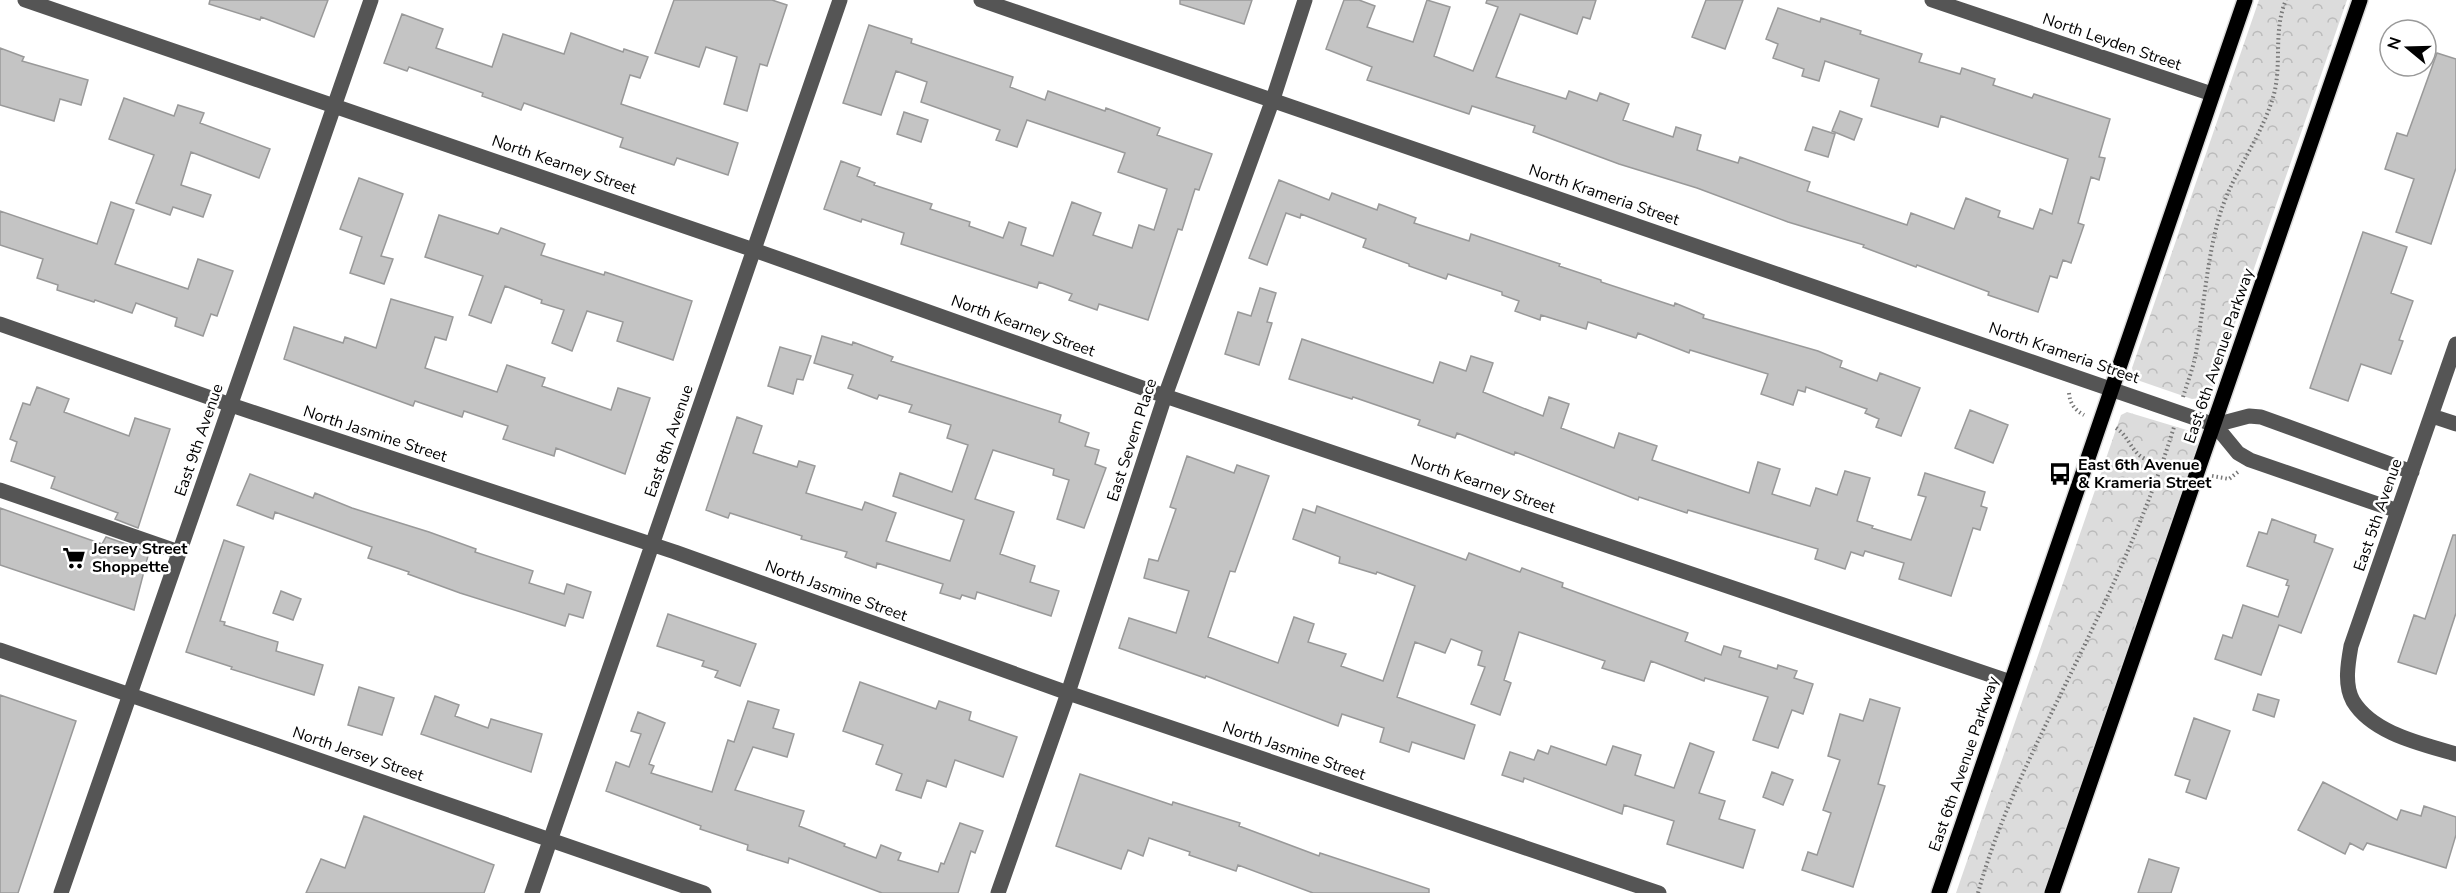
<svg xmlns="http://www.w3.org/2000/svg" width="2456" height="893" viewBox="0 0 2456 893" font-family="'Nunito Sans',sans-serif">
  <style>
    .park { fill: url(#park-crowns) }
    .building { fill: #c4c4c4; stroke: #999; stroke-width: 1.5 }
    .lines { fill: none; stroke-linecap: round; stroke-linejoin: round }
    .major-casing { stroke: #dbdbdb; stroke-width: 18 }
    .path { stroke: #777; stroke-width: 4; stroke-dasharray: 1.5 3; stroke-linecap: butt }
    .minor { stroke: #555; stroke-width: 15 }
    .major { stroke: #000; stroke-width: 15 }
    .labels { text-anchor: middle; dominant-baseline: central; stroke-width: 5; stroke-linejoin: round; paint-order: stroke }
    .street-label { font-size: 16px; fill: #000; stroke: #fff }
    .poi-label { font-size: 16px; font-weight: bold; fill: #000; stroke: #fff; text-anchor: start }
  </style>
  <defs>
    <pattern id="park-crowns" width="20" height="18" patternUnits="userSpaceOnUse" patternTransform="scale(1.5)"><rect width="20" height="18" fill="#dcdcdc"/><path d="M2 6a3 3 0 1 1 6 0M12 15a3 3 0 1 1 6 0" fill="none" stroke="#bbb"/></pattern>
  </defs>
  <rect width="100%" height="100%" fill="#fff"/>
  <!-- park -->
  <path class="park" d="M2259,0h88l-135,390 -5,7 -15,2 -52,-18 -6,-5 -2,-8z
    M2127,412l63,19 5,4 2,11 -154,447h-87l165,-478z"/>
  <!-- building -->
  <path class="building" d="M210,0h118l-14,37 -53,-20 -1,3 -51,-16z
    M674,0h98l15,5 -20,61 -7,-2 -13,47 -23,-7 13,-47 -31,-10 -7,20 -44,-14z
    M1180,0h72l-8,24 -64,-20z
    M1344,0h15l16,6 -8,21 46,15 14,-42 23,7 -16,49 39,15 25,-64 -12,-4 1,-3h109l-6,19 -7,-2 -6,17 -57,-20 -24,63 70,22 3,-8 28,10 3,-8 29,11 -6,16 50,17 3,-10 25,8 -4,15 41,13 2,-6 70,25 -3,9 100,34 4,-12 43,16 12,-31 34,13 -2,6 35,12 7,-20 12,5 16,-55 -127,-43 -3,11 -67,-21 8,-27 -54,-18 -6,20 -17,-5 2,-7 -31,-11 5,-14 -12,-5 12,-31 42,14 1,-4 40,13 -1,3 62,20 -3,8 41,12 2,-6 33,11 -2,6 39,13 2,-4 76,25 -11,38 6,1 -6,22 -8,-3 -13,46 6,2 -13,38 -8,-3 -6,18 -7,-2 -12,36 -50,-17 1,-3 -72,-27 -1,2 -53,-20 1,-2 -76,-23 -91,-34 -78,-24 -86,-32 2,-6 -63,-20 -3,8 -102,-34 5,-13 -46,-18z
    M1706,0h37l-18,49 -33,-12z
    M402,14l41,15 -7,19 56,19 11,-33 61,20 7,-21 52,19 1,-3 24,8 -8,21 -10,-3 -9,29 117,39 -10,32 -51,-17 -3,7 -54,-18 3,-9 -99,-35 -3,7 -39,-14 1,-3 -74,-26 -2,4 -23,-8z
    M869,25l43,14 -1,4 102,34 -3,10 35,13 3,-9 57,20 1,-3 54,20 -3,7 55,19 -13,36 -4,-1 -13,41 -4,-1 -30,91 -49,-16 -2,6 -28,-10 3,-6 -33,-12 -2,6 -136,-44 3,-11 -42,-14 -1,3 -37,-13 17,-48 19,7 -3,8 18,7 -1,2 58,19 -2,5 40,13 -1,4 34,12 6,-16 17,6 -5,17 32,11 19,-54 29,11 -8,22 39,13 7,-23 15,5 13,-41 -49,-17 7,-19 -98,-33 -10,27 -21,-7 4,-10 -79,-28 6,-20 -31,-11 -15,44 -38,-12z
    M0,48l24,9 -2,4 66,19 -7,25 -21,-6 -6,22 -54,-16z
    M2437,53l19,6v109l-25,76 -35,-12 18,-53 -29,-10 12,-36 10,3z
    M124,98l50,18 4,-11 26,8 -4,10 70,26 -11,29 -68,-26 -10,33 30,10 -8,22 -30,-10 -3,8 -34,-12 18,-48 -45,-16z
    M1840,111l22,8 -8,21 -22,-9z
    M904,112l24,8 -7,22 -24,-8z
    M1813,127l22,7 -7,23 -23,-7z
    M359,178l44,16 -22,62 12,3 -9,25 -34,-11 12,-36 -22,-8z
    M1279,180l50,20 3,-7 45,17 2,-6 37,14 -2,5 55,18 2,-7 89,30 -1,2 42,14v2l73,24 1,-3 29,12 -1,3 115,33 24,10 -2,6 37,14 3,-8 40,15 -19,48 -25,-9 3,-8 -14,-6 2,-4 -61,-22 -1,5 -7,-2 -5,15 -32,-11 7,-20 -78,-24 -1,3 -51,-20 -2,5 -48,-16 -2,7 -45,-14 -1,5 -25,-9 4,-10 -17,-6v-3l-54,-18 -2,5 -37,-13v-2l-46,-17 3,-8 -65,-25 -1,4 -14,-5 -19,52 -18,-7z
    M111,202l23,8 -19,54 73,25 10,-30 35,12 -16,45 -6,-2 -8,22 -28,-10 2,-8 -41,-15 -4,10 -37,-13 -1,2 -37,-12 1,-5 -21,-7 6,-19 -43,-14v-34l97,33z
    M439,215l59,19 3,-6 44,16 -4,11 63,20 1,-3 87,29 -19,59 -56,-19 6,-19 -36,-11 -15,40 -20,-8 12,-33 -23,-7 1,-3 -37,-14 -14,37 -22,-8 14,-39 -58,-19z
    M2363,232l44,15 -16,46 22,8 -14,39 4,1 -12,33 -30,-10 -13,37 -38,-13z
    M1260,288l16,5 -9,29 5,1 -13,42 -34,-11 13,-42 13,4z
    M391,299l62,18 -7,23 -11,-3 -10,31 72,24 10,-27 38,13 -3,8 69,24 7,-22 32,10 -25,76 -69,-26 -2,8 -51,-17 5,-13 -44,-15 -2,6 -47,-16 -2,5 -129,-47 10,-32 49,16 2,-6 31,11z
    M822,336l30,9 1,-3 40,15 -2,4 170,54 -2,7 30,11 -4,13 14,4 -4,14 11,4 -22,60 -27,-9 12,-39 -16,-5 1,-6 -61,-19 -18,49 39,13 -14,42 35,12 -5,16 29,9 -8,25 -74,-24 -2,7 -13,-4 -2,4 -20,-6 3,-9 -66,-21 -1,5 -31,-11 2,-5 -46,-13 1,-3 -72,-23 -2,5 -22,-8 31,-93 25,9 -9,27 44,14 2,-6 16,5 -9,27 56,17 3,-8 31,11 -10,28 64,20 14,-41 -71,-24 7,-23 52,19 16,-47 -21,-7 4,-13 -42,-13 3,-7 -33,-10 -2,4 -29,-11 5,-13 -39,-12z
    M1302,339l131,44 7,-21 26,9 5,-15 22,7 -10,29 60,24 6,-19 20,7 -8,24 53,20 5,-15 38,13 -5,14 97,33 9,-31 22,7 -8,25 38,12 6,-18 21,7 8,-24 25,7 -13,43 16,5 -1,2 39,12 15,-43 -8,-2 7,-22 60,19 -4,14 6,2 -7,22 -7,-2 -22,68 -52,-17 5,-16 -39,-12 -2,5 -12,-4 -6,17 -30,-10 3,-10 -130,-39 -1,3 -48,-16 -1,3 -123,-48 -1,3 -57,-22 -2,5 -37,-13 2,-5 -67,-23 -1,2 -63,-20z
    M780,347l31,9 -8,24 -6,-1 -4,15 -25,-8z
    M37,387l32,12 -5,13 65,24 6,-18 35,11 -32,99 -23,-9 3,-6 -67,-25 4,-11 -44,-16 6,-19 -7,-3 13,-36 7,2z
    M1970,410l38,15 -15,38 -38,-15z
    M1187,456l47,17 3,-8 32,11 -34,96 -5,-1 -22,66 70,26 16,-46 20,7 -6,18 38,12 -5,12 42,15 32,-95 -38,-14 -1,2 -37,-11 1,-6 -47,-18 10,-30 12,4 2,-7 149,54 3,-7 51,19 2,-4 41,15 -1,4 126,46 -3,8 36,14 3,-9 17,5 -2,6 38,12 1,-4 19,6 -3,7 19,6 -10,30 -11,-4 -14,38 -25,-8 15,-43 -63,-19 -1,3 -53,-20 -7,20 -42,-13 3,-7 -86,-29 -15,48 7,3 -11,32 -29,-11 14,-37 -7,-2 4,-14 -31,-12 -6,14 -30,-11 -18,55 78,28 -11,34 -52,-17 -3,10 -29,-10 4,-14 -42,-14 -4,12 -132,-50 -1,2 -86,-30 10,-30 47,15 13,-42 -45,-13 5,-19 9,2 18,-52 -6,-2z
    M250,474l63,24 2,-5 37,15 77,24 47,17 -1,3 58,19 -4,12 35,11 3,-10 24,8 -8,26 -14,-4 -4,12 -105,-33 -52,-19 1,-2 -41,-14 4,-11 -97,-35 -2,7 -36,-14z
    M0,508l102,36 4,-7 43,15 -15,58 -134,-45z
    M2272,519l44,16 -2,7 19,7 -32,84 -22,-8 -18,50 -46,-16 8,-24 9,3 11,-33 35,12 11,-31 -3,-1 2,-5 -41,-14 12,-34 8,2z
    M2453,535h3v78l-20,61 -38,-12 16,-47 11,4z
    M224,540l20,7 -24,74 5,1 -1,3 54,17 -2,9 47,14 -9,30 -83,-26 1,-2 -46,-15z
    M281,591l20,8 -8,21 -20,-7z
    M668,614l88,30 -16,42 -25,-9 3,-6 -16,-5 2,-5 -47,-15z
    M860,682l76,27 3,-8 32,11 -2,8 48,17 -14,40 -48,-17 -9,27 -19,-7 -6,18 -25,-8 6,-16 -26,-10 7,-19 -40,-14z
    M359,687l35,11 -12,37 -34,-10z
    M2258,694l21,6 -5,17 -21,-7z
    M0,695l76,26 -58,172h-18z
    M435,696l24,9 -4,11 33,12 3,-9 51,15 -11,38 -110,-38z
    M1870,699l30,9 -22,76 7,2 -32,101 -51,-17 6,-18 9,3 14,-42 -8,-3 17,-50 -12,-4 12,-42 23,7z
    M748,701l31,9 -6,18 21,6 -7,23 -34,-10 -18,43 69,21 -5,15 46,18 -1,2 32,12 5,-13 20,8 -3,7 40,12 3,-9 3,1 16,-41 23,8 -8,22 -4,-2 -13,42h-76l-93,-35 -1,5 -41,-13 1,-5 -48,-16 1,-3 -95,-35 10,-29 13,5 12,-33 -10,-3 7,-19 27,11 -16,41 5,2 -3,7 61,19 16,-52 6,2z
    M2194,718l36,13 -24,68 -20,-7 4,-12 -15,-5z
    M1690,743l24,9 -15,41 26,8 -6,18 36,11 -12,38 -76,-24 7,-23 -50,-16 -2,9 -98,-36 -1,4 -21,-7 8,-23 24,8 4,-10 10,4 3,-8 55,19 7,-19 28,9 -6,20 39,13z
    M1772,772l21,8 -10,25 -20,-8z
    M1080,774l92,31 1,-3 67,21 -1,3 80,30 1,-3 109,36v4h-116l-75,-28 -2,6 -47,-16 1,-3 -41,-14 -6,18 -15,-6 -7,19 -65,-23z
    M2323,782l74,38 4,-10 20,6 3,-10 32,11v18l-10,33 -79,-25 -4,7 -13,-7 -5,11 -47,-24z
    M364,816l130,49 -10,28h-178l15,-34 24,9z
    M2149,859l30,9 -8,25h-33z"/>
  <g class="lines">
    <!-- major casing -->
    <g class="major-casing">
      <path id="major" d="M1939,893l306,-893
        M2052,893l308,-893"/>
    </g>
    <!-- path -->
    <path class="path" d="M2069,393c1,11 6,17 15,22
      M2183,397c4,-13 9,-26 12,-39 9,-48 11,-97 25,-144 13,-42 42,-77 54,-120 8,-31 -1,-64 12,-94
      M2116,428c13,8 15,24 29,31 12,6 26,1 38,5
      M2212,476l17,3 9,-7
      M1978,893c17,-62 44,-119 72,-177 46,-94 93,-188 124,-289"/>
    <!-- minor -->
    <path class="minor" d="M25,0l729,250 411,146 846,286
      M981,0l1234,425 23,28 12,7 148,51
      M1932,0l280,94
      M0,324l231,81 444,147 393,141 591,200
      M2456,344l-105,302c-3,17 -7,39 2,55 20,33 70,43 103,53
      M2432,416l24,8
      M2215,425l34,-9 12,1 151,55
      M0,490l179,62
      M0,650l704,243
      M61,893l310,-893
      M532,893l308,-893
      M998,893l70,-200 97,-297 108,-297 32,-99"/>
    <!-- major -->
    <use href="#major" class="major"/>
  </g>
  <!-- icons -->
  <defs>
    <g id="bus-bare" transform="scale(1.8)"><path d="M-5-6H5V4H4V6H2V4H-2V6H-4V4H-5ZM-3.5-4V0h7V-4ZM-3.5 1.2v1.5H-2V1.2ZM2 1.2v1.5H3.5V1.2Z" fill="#000" stroke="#fff" stroke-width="2.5" paint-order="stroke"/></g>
    <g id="supermarket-bare" transform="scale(1.8)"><path d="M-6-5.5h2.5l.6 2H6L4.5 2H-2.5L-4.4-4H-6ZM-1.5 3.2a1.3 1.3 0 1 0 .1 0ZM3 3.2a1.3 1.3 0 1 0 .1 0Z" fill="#000" stroke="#fff" stroke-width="2.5" paint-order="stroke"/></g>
  </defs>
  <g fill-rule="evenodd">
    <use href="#bus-bare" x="2060" y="474"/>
    <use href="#supermarket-bare" x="74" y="558"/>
  </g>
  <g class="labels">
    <!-- street labels -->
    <g class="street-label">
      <text transform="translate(2112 42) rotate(19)">North Leyden Street</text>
      <text transform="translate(564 165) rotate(19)">North Kearney Street</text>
      <text transform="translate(1604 195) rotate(19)">North Krameria Street</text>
      <text transform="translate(1023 326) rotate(20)">North Kearney Street</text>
      <text transform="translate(2064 353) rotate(19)">North Krameria Street</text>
      <text transform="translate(2219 356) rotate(-71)">East 6th Avenue Parkway</text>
      <text transform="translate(375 434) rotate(18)">North Jasmine Street</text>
      <text transform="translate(199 440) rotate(-71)">East 9th Avenue</text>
      <text transform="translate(1132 440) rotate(-72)">East Severn Place</text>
      <text transform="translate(669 441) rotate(-71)">East 8th Avenue</text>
      <text transform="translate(1483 484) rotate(19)">North Kearney Street</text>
      <text transform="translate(2378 515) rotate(-71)">East 5th Avenue</text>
      <text transform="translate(836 591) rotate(20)">North Jasmine Street</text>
      <text transform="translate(1294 751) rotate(19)">North Jasmine Street</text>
      <text transform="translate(358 754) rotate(19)">North Jersey Street</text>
      <text transform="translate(1964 764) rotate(-71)">East 6th Avenue Parkway</text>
    </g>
    <!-- poi labels -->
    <g class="poi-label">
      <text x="2078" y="465">East 6th Avenue<tspan x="2078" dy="18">&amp; Krameria Street</tspan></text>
      <text x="92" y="549">Jersey Street<tspan x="92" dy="18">Shoppette</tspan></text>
    </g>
  </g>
  <!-- north arrow -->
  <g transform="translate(2408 48) rotate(289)"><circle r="28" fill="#ffffff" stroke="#999999" stroke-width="1.5"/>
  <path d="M0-4.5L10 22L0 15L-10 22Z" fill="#000000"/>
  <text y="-9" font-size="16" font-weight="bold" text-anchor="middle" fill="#000000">N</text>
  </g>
</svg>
